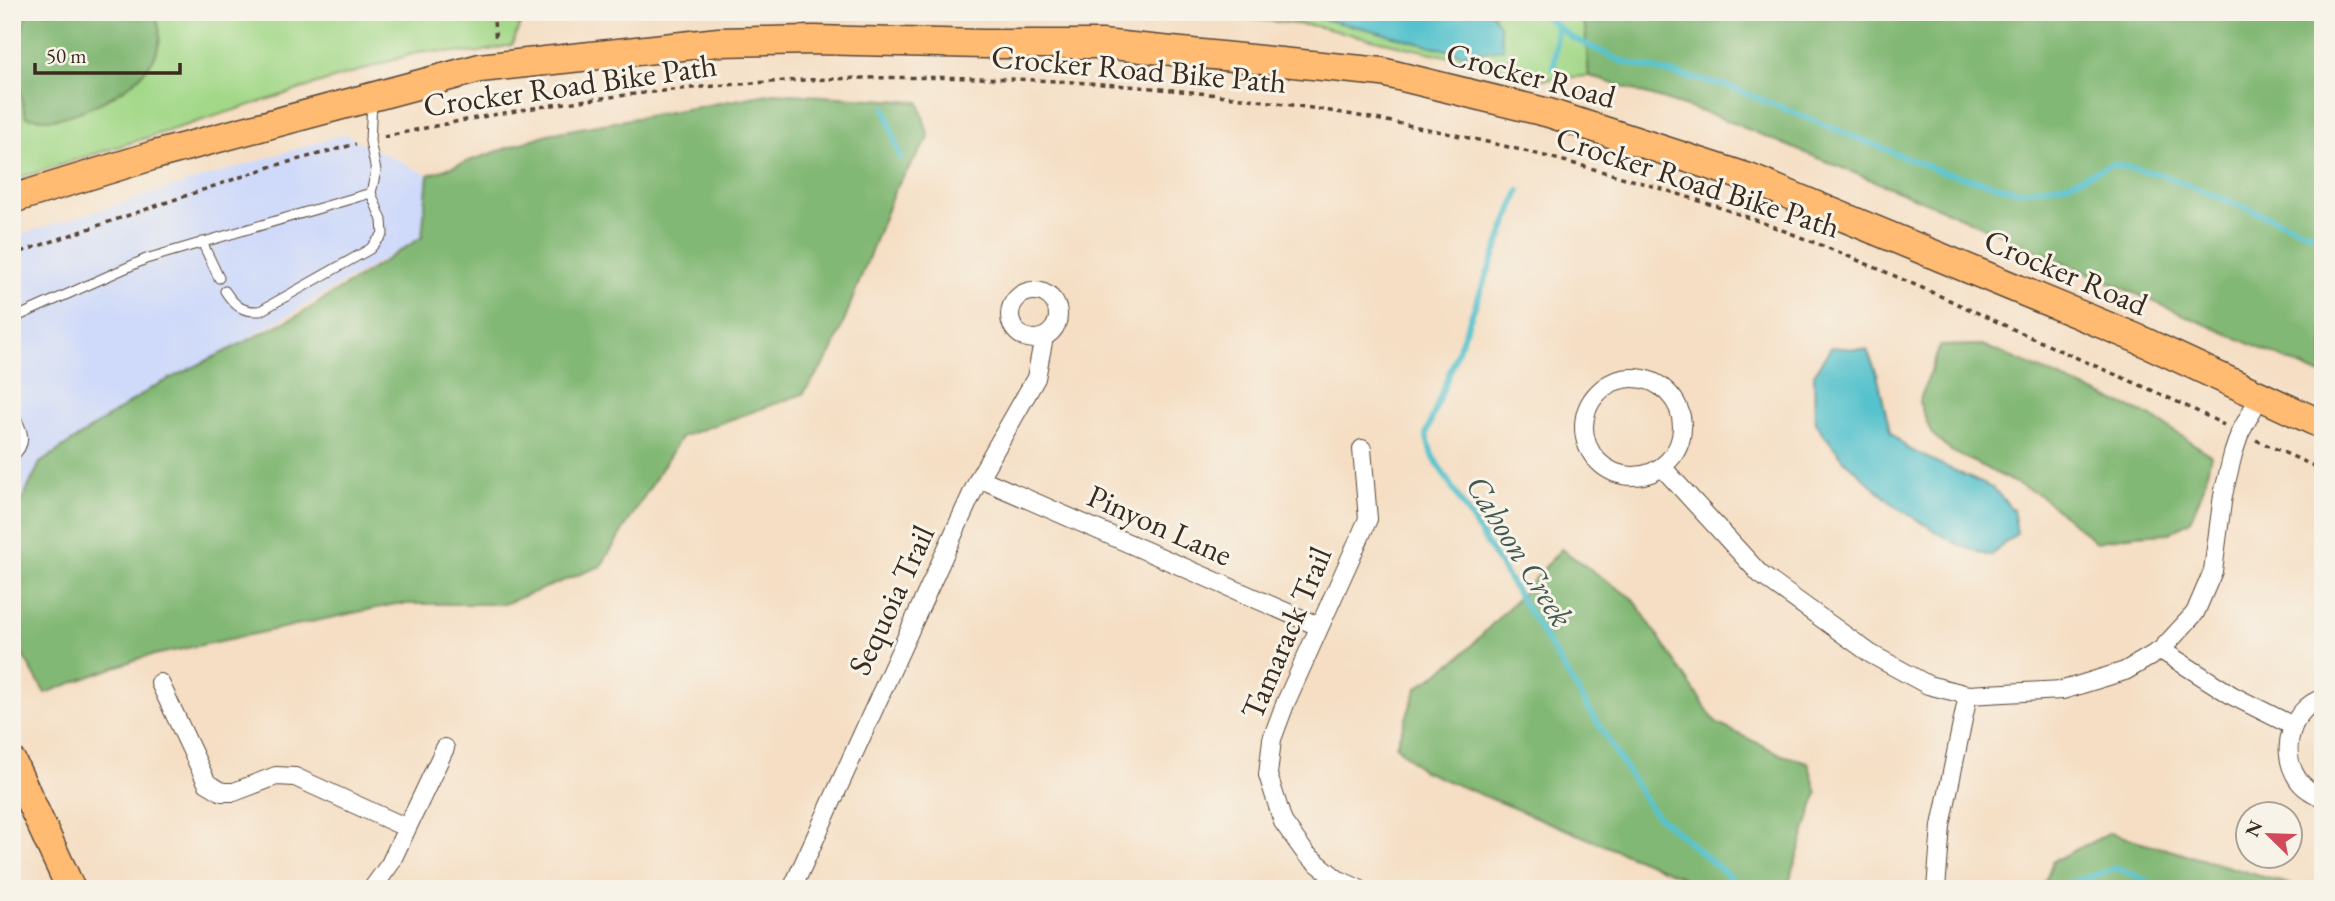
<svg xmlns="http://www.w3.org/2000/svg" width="2335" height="901" viewBox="0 0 2335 901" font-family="'EB Garamond',serif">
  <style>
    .built { fill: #cfdafa }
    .green { fill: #a3d888; stroke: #6f8153; stroke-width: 2 }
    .forest { fill: #82b874; stroke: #5e7149; stroke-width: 2 }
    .water { fill: #56c2cd; stroke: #487676; stroke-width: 2 }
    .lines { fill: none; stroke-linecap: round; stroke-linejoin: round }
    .stream { stroke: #56c2cd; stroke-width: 6 }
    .lane-casing { stroke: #574537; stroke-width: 11 }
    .street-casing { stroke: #574537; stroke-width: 20 }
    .primary-casing { stroke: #574537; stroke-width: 31 }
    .path { stroke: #574537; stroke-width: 3.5; stroke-dasharray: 5 5; stroke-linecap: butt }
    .lane { stroke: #fff; stroke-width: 9 }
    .street { stroke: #fff; stroke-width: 18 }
    .primary { stroke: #ffbb71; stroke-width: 28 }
    .labels { text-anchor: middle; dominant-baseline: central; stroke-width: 6; stroke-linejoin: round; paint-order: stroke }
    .street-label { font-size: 32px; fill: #3b2a1e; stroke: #f7f3e8 }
    .water-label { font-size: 33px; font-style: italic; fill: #435853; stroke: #f7f3e8 }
  </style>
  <rect width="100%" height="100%" fill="#f7f3e8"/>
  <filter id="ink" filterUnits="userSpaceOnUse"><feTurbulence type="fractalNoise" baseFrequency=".0143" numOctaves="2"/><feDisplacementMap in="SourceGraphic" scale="14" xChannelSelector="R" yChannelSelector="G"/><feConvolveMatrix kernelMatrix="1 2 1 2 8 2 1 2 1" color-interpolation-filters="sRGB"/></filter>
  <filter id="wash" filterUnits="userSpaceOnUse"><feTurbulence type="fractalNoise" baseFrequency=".00686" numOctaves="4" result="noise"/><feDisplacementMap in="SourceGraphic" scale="28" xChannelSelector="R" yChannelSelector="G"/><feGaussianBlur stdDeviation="1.57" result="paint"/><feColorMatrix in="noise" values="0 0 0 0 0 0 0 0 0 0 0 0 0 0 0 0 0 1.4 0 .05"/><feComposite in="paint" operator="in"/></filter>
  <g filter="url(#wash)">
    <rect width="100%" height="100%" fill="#f5dec3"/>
    <!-- built -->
    <path class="built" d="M344,134l84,41 -6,62 -197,115 -72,35 -113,76 -28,58v-284z"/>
    <!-- green -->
    <path class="green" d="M12,12h513l-13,33 -37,8 -53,-2 -410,129z
      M1186,12h392l7,15 4,49 -44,3 -230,-53z"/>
    <!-- forest -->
    <path class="forest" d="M28,12h125c32,55 -56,99 -99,107 -9,1 -19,-1 -28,-2 -11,-40 -12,-65 2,-105z
      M525,12h72l-76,10z
      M1578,12h745v364l-371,-163 -234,-96 -129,-41 -4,-49z
      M774,93l145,9 10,36 -34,51 -63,163 -29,42 -122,43 -80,129 -97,38h-108l-256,54 -95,35 -33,-56v-116l28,-58 113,-76 146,-72 123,-78 6,-62 120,-41z
      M1982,345l168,71 61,39 -8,34 -13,32 -21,12 -35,2 -38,7 -56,-47 -89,-44 -20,-18 -12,-31 21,-56z
      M1561,549l72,50 83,124 66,32 26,7 9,31 -30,96h-87l-18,-12 -259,-106 -27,-25 21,-58 43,-31 60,-61z
      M2110,833l196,56h-264l11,-28z"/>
    <!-- water -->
    <path class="water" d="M1289,12h202l8,13 4,24 -41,5 -95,-25z
      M1831,347l36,3 10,24 13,58 18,17 86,40 19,21 4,23 -27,23 -33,-12 -62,-38 -50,-45 -30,-38 -1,-49z"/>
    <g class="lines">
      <!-- stream -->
      <path class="stream" d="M1539,12l18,14 -3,42
        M1557,26l14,11 52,25 104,24 213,85 78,20 49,-7 45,-20 47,10 164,64
        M885,108l15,50
        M1519,191l-93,243 6,21 220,356 92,78
        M2048,889l70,-21 46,21"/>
    </g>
  </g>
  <g filter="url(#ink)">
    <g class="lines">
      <!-- lane casing -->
      <g class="lane-casing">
        <path id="lane" d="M202,242l17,36
          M225,291c10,15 17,21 35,20l110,-62 13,-15 -1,-14 -11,-27
          M12,319l134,-60 225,-66 5,-22 -6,-30 2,-40
          M12,411c10,17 18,32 0,46"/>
      </g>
      <!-- street casing -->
      <g class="street-casing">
        <path id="street" d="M1010 315a24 24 0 1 1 48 0a24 24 0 1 1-48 0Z
          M1584 427a49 49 0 1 1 98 0a49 49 0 1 1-98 0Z
          M1662,467l98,107 111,80 57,31 40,10 95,-5 62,-19 36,-21 34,-37 18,-42 10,-76 10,-41 7,-21 20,-37
          M979,478l339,148
          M2161,650l72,46 60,30
          M160,683l47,100 15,9h12l42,-16 19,1 112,51
          M2323,698c-32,11 -44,52 -26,80 6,10 16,15 26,20
          M372,889l18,-25 55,-116
          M792,889l187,-411 57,-100 8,-41
          M1359,889l-22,-10 -31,-25 -23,-32 -15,-47 4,-36 13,-35 83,-185 -6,-70
          M1936,889l5,-63 27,-131"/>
      </g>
      <!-- primary casing -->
      <g class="primary-casing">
        <path id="primary" d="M12,199l143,-44 325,-87 239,-26 94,-2 171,4h118l280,28 167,41 200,65 387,160 187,87
          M12,762l59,127"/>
      </g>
      <!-- path -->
      <path class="path" d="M493,12l3,29
        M384,137c427,-97 878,-74 1294,57 129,40 250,96 372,152 57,26 118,49 174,79
        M12,255l258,-88 86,-23
        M2256,440l67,30"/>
      <!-- lane -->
      <use href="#lane" class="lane"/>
      <!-- street -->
      <use href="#street" class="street"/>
      <!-- primary -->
      <use href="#primary" class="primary"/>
    </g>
  </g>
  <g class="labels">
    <!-- street labels -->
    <g class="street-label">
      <text transform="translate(1139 69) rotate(5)">Crocker Road Bike Path</text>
      <text transform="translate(1531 75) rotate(15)">Crocker Road</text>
      <text transform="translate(570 85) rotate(-8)">Crocker Road Bike Path</text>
      <text transform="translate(1698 182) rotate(18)">Crocker Road Bike Path</text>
      <text transform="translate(2066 272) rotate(23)">Crocker Road</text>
      <text transform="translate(1160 525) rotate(24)">Pinyon Lane</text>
      <text transform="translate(891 600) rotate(-65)">Sequoia Trail</text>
      <text transform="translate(1286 633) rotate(-67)">Tamarack Trail</text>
    </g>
    <!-- water labels -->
    <g class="water-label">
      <text transform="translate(1520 551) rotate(58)">Cahoon Creek</text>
    </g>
  </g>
  <!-- margin -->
  <rect width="2335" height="901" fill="none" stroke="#f7f3e8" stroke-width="42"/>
  <!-- north arrow -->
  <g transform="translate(2269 835) rotate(293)"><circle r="33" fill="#f7f3e8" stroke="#aca397" stroke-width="2"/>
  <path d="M0-5L12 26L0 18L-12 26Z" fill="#d1495b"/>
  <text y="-10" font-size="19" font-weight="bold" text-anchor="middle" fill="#3b2a1e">N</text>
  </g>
  <!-- scale -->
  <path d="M35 63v10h145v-10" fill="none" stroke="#3b2a1e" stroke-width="3.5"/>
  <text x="46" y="63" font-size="21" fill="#3b2a1e" stroke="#f7f3e8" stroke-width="5" paint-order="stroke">50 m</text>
</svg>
